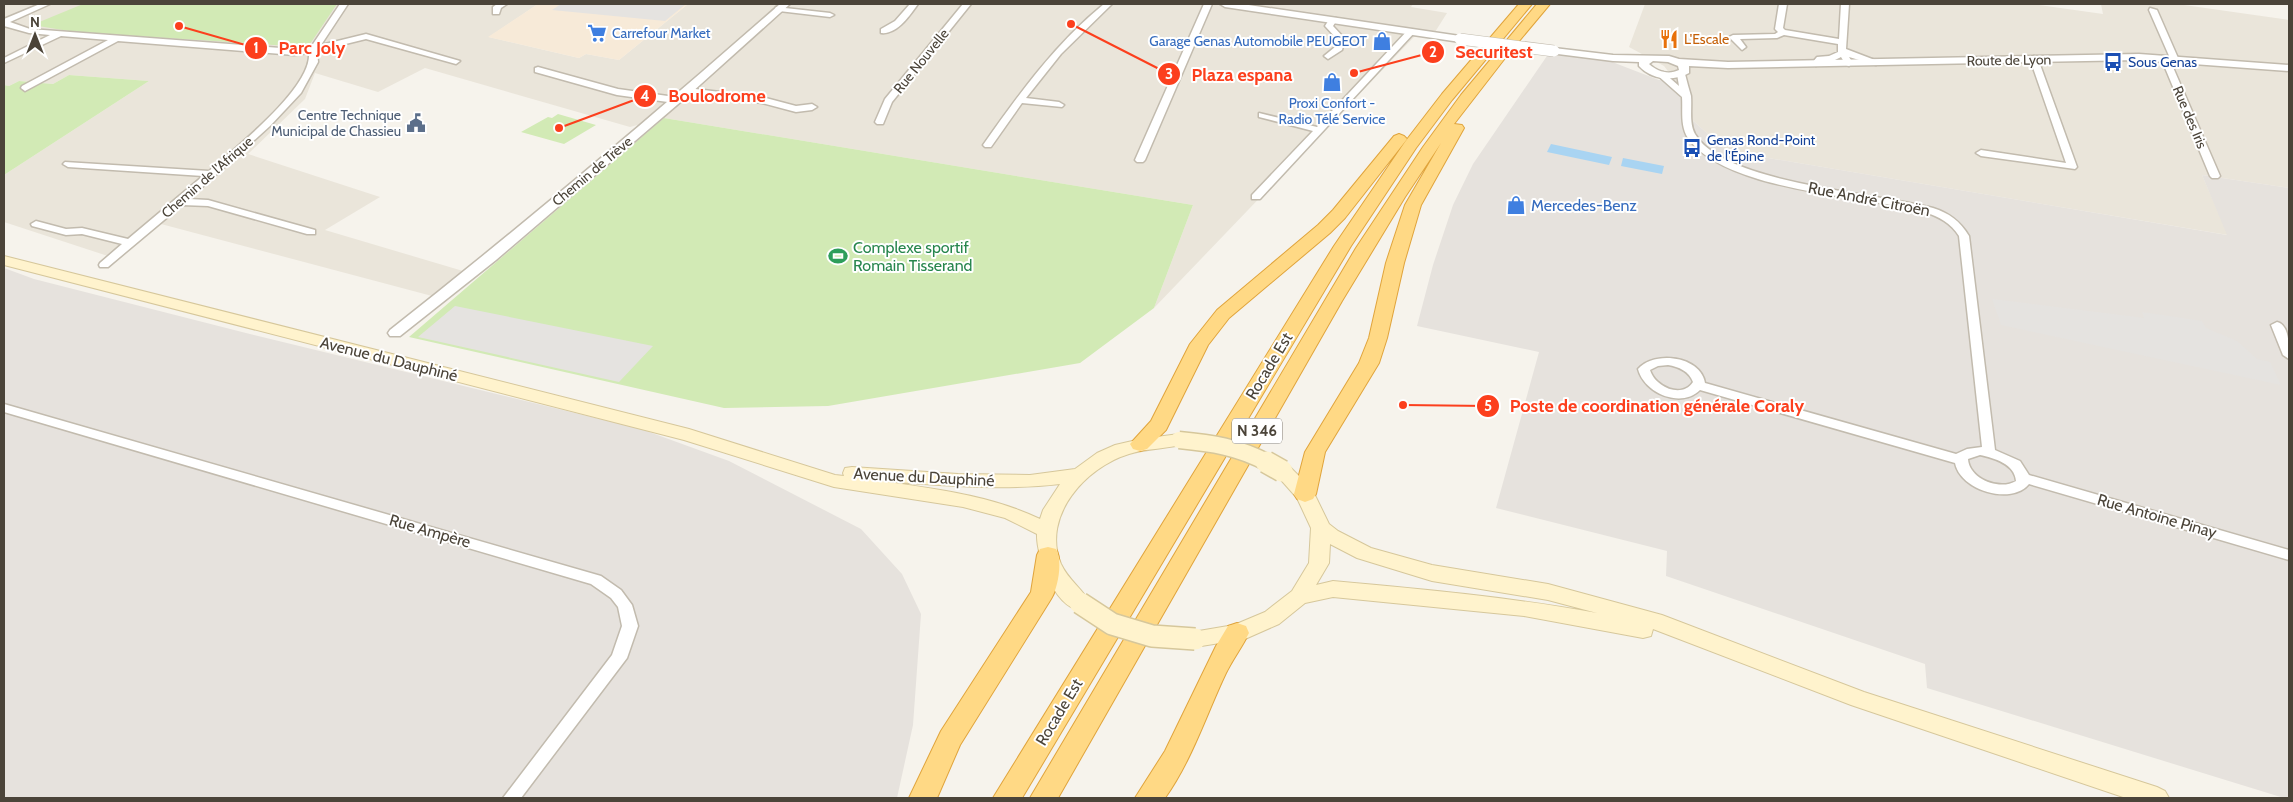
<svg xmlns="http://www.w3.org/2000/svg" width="2293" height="802" viewBox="0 0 2293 802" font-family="Cabin,sans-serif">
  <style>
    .residential { fill: #eae5da }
    .commercial { fill: #f7ead8 }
    .industrial { fill: #e6e2dd }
    .green { fill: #d2eab5 }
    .parking { fill: #e5e3e0 }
    .water { fill: #a9d4f2 }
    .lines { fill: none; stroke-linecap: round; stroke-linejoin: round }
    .minor-casing { stroke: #c2bbae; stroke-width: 3 }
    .tertiary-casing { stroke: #c2bbae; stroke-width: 3 }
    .secondary-casing { stroke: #d6c79b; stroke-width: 2 }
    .trunk-casing { stroke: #e0a43c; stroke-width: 2 }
    .minor { fill: #fff; fill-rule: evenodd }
    .tertiary { fill: #fff; fill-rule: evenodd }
    .secondary { fill: #fff3cd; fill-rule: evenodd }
    .trunk { fill: #ffd985; fill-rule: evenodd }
    .tertiary-bridge-casing { stroke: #c2bbae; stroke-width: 12; stroke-linecap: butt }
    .secondary-bridge-far1-casing { stroke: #d6c79b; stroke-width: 19; stroke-linecap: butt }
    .secondary-bridge-casing { stroke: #d6c79b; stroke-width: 24; stroke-linecap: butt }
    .tertiary-bridge { stroke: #fff; stroke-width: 11 }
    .secondary-bridge-far1 { stroke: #fff3cd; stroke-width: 16 }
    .secondary-bridge { stroke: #fff3cd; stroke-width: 21 }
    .labels { text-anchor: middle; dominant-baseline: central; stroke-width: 4; stroke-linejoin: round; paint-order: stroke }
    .far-shop-label { font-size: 14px; fill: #366cbe; stroke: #fff; text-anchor: start }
    .far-food-label { font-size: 14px; fill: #c56008; stroke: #fff; text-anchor: start }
    .far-street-label { font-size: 14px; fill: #4b4439; stroke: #fff }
    .far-transit-label { font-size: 14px; fill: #164399; stroke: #fff; text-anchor: start }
    .far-service-label { font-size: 14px; fill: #4e5e75; stroke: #fff; text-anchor: end }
    .shield { fill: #fff; stroke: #817c74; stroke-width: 1 }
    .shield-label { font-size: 15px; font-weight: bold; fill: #4b4439 }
    .street-label { font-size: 16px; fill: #4b4439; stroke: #fff }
    .shop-label { font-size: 16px; fill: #366cbe; stroke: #fff; text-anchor: start }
    .leisure-label { font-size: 16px; fill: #27864d; stroke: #fff; text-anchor: start }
    .leader { fill: none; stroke: #fc3f1d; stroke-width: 2 }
    .callout-dot { fill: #fc3f1d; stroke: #fff; stroke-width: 2 }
    .mark-label { font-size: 15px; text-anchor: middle; font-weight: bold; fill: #fff }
    .callout-label { font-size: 18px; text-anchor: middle; font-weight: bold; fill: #fc3f1d; stroke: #fff; stroke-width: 4; stroke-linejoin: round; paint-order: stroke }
  </style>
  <rect width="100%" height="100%" fill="#f6f3ec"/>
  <!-- residential -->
  <path class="residential" d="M4,4h534l-49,33 90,21 7,-4 33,6 69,-56h725l-2,3 36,6 -12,19 -21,5 -260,271 39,-103 -529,-87 -34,9 -205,-59 -47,24 -63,-19 -10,26 -57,55 132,43 -55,33 138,41 -31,25 -271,-72 -44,35 -113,-37v-47l145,-94 -80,-6 -16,9 -34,-3 -10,5 -5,-1z
    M1645,4h387l71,10 -2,-10h76l112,16v168l-87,-13 26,60 -501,-84 -38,-34 -1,-20 -24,-31 -35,-19z"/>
  <!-- commercial -->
  <path class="commercial" d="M538,4h150l-69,56 -33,-6 -7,4 -91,-21z"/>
  <!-- industrial -->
  <path class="industrial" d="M1549,53l58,7 52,20 18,1 11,16 1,20 38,34 500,84 -25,-60 87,13v610h-5l-357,-110 -2,-24 -259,-88 1,-25 -171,-43 43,-156 -122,-26 16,-61 20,-60 20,-41z
    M4,268l30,11 208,53 399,97 88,32 132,68 41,45 19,40 -8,111 -16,73h-893z"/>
  <!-- green -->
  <path class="green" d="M83,4h254l-27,40 -6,3 -229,-15 -43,-7z
    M69,75l80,6 -145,94v-90l5,1 10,-5 34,3z
    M558,114l38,11 -32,19 -43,-12 27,-15 4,1z
    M664,118l529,87 -39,103 -74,55 -252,43 -104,2 -315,-71z"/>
  <!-- parking -->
  <path class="parking" d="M561,4h125l-21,17 -113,-11z
    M1992,299l152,19 -2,-6 60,9 4,7 31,13 20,18 13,3 11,23 -280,-60z
    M455,306l198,40 -34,36 -201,-45z"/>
  <!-- water -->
  <path class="water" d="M1551,144l61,13 -3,8 -62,-13z
    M1623,158l41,8 -2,8 -41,-8z"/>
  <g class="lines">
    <!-- minor casing -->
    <g class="minor-casing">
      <path id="minor" d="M40,4h10l-40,18 20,7 264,20 17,-2 29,-43h8l-27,41 45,-11 94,27 -4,3 -90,-25 -49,12 1,11 -17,31 -31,33 -81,73 19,1 107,30v4h-8l-99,-28 -26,-1 -74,62h-8l-1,-2 1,-2 22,-19 -40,-10 -16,1 -34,-9 -1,-2 5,-3 30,8 16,-1 46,11 75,-63 -135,-9 -5,-3 2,-2 144,9c26,-23 103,-83 100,-118l-15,2 -176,-14 -93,50 -4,-3 1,-2 86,-46 -47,-4 -57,27v-5l46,-23 -21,-2 -25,-7v-7z
        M497,4h10l-6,4 -2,6h-6v-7z
        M910,4h8c-8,11 -21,31 -37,29v-4l14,-8z
        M963,4h8l-79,98 -9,22h-6l-2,-2 10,-23z
        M1104,4h8l-51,50 -35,44 33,4 5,3 -2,2 -40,-4 -31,44h-6l-2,-2c36,-51 72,-101 121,-141z
        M1204,4h8l-67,156 -2,2h-6l-2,-2z
        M1779,4h8l-4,24 2,2 54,9 2,-35h8l-3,45 34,13 -4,3 -27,-8 4,6 -4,3 -3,-1 -5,-8 -10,5h-9l-6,4 -4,-3 5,-6 12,-1 9,-4v-8l-54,-9 -7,3 -37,1 6,8 -4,3 -13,-13 4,-2 42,-1 3,-2 -3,-3z
        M776,7l54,6 4,2 -4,2 -51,-6 -4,-2z
        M2150,8l7,2 21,48 -1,2 -7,-2 -21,-48z
        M1330,18h6l1,2 -4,6 12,13 -3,11 -14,9 -4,-3 11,-9 2,-8 -12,-13z
        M1408,30l7,2 -155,167h-8v-4l61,-64 -54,-14v-4l58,14z
        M2034,56l4,3 39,108 -2,2 -94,-13 -5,-3 5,-3 85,13 -36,-104z
        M2162,56l7,2 51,118 -2,2h-6l-2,-2 -49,-118z
        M538,67l80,22 57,8 4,3 -4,3 -58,-8 -82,-23v-4z
        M1681,71l4,3c2,8 4,15 6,22 1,13 -2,27 4,38 29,50 183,59 238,74 16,5 27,13 36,28l26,214 25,11 9,14 260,75v10l-260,-76c-18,22 -69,6 -74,-21l-255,-73c-19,19 -56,3 -62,-21 16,-19 63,-13 67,14l251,71 11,-5 15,-2 -23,-211c-8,-13 -20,-19 -34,-24 -61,-17 -199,-20 -237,-74 -8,-12 -5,-28 -6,-41l-26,-23 7,-2 16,14 -2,-12zM1668,365c11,2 21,6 25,17 -11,17 -38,5 -43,-12l8,-4zM1980,455c14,3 35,9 36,26 -16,10 -47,-2 -48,-22z
        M687,88l75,9 34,9 16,-2 5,3 -5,3 -16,2 -34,-9 -78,-10v-4z
        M2277,322c13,3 12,26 12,37l-6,-4 -12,-30z
        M4,404l597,172 20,14 11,15 6,21 -11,32 -106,140h-18l109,-143 10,-29 -4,-19 -7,-9 -20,-14 -587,-172z"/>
    </g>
    <!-- tertiary casing -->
    <g class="tertiary-casing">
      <path id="tertiary" d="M780,4h10l-99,89 -195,167 -96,76h-10l-2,-3 2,-3c133,-105 263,-214 390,-326z
        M1220,4h22l218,32 5,3 -5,3 -235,-35z
        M1554,48l59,7 56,1 10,3 49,3 411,-8 150,11v6l-150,-11 -411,8 -39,-2v7c-16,9 -37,7 -50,-7v-4l-26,-1 -63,-8v-4zM1653,61l15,1 10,4 1,4c-10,5 -21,2 -30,-6z"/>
    </g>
    <!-- secondary casing -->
    <g class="secondary-casing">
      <path id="secondary" d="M4,256l685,173 146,46 9,1 -1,-3 2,-5 7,-1 106,7 72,1 45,-6 22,-16 18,-8 26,-6 38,-5 6,2 3,4 -3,4c-18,5 -37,4 -56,10 -43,13 -88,62 -68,110 8,17 21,24 29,39l-3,6c-29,9 -51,-52 -50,-75l-32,-16 -42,-11 -129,-20 -150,-47 -680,-175zM881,481c59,4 120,10 179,3l-17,26 -3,9c-50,-24 -105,-30 -159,-38z
        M1282,465l7,1 23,23 17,35 9,7 33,17 61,17 116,19 114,31 202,77 293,95 8,4 4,7h-43l-275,-93 -198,-76 -2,7 -8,2 -119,-22 -191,-19 -28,6 -26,21 -34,15 -50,8 -8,-2 -3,-6 3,-6 47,-8 31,-13 27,-21 17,-28 2,-35 -14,-30 -24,-27 2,-5zM1330,544l27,14 75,23 116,19 49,13c-88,-16 -175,-24 -264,-32l-17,4 13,-22z"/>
    </g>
    <!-- trunk casing -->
    <g class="trunk-casing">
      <path id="trunk" d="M1519,4h13l-80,96 -36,48 -65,98 -329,552h-29l341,-552 71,-104 37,-48z
        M1537,4h13l-41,49 -55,71 8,1 2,3 -43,77 -17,58 -17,75 -8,25 -54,89 -9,42 -3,5 -8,3 -8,-3 -3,-5 11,-42 54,-89 10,-25 17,-75 19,-58 36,-62 -36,54 -63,104 -284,497h-28l326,-550 67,-101 38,-52z
        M1399,134l5,2 3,3 -62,79 -15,15 -101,85 -21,27 -42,85 -19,19 -7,2 -7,-2 -3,-5 21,-23 39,-77 27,-34 101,-85 15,-15 61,-74z
        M1048,547l8,2c7,12 2,39 -5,50l-91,146 -23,53h-28l32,-67 90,-139 6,-37 3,-6z
        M1237,623l9,3 3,7c-7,14 -16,26 -23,40 -20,42 -34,87 -61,125h-30l30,-47 51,-105 12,-20z"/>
    </g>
    <!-- minor -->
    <use href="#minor" class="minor"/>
    <!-- tertiary -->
    <use href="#tertiary" class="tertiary"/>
    <!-- secondary -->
    <use href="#secondary" class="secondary"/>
    <!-- trunk -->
    <use href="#trunk" class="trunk"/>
    <!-- tertiary-bridge casing -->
    <g class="tertiary-bridge-casing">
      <path id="tertiary-bridge" d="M1460,39l94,12"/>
    </g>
    <!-- secondary-bridge-far1 casing -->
    <g class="secondary-bridge-far1-casing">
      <path id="secondary-bridge-far1" d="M1179,440c32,3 60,7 89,23"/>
    </g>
    <!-- secondary-bridge casing -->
    <g class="secondary-bridge-casing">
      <path id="secondary-bridge" d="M1266,462l16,9
        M1080,603l32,21 40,12 43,3"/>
    </g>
    <!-- tertiary-bridge -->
    <use href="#tertiary-bridge" class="tertiary-bridge"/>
    <!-- secondary-bridge-far1 -->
    <use href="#secondary-bridge-far1" class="secondary-bridge-far1"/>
    <!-- secondary-bridge -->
    <use href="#secondary-bridge" class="secondary-bridge"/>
  </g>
  <!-- icons -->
  <defs>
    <g id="supermarket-bare" transform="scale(1.5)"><path d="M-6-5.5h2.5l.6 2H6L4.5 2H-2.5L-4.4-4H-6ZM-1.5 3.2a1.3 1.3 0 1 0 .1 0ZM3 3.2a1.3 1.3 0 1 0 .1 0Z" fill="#3f7fe0" stroke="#fff" stroke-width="2.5" paint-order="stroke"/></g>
    <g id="restaurant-bare" transform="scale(1.5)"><path d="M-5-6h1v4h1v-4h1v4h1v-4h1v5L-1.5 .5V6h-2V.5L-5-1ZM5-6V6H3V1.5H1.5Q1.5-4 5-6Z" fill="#e8710a" stroke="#fff" stroke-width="2.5" paint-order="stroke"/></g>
    <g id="shop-bare" transform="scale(1.5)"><path d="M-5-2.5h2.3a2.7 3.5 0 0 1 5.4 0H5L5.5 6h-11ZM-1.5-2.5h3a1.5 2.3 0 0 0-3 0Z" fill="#3f7fe0" stroke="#fff" stroke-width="2.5" paint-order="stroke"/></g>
    <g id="bus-bare" transform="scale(1.5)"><path d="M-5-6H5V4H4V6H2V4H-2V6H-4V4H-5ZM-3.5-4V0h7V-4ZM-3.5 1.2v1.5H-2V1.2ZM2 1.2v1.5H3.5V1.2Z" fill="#1a4fb4" stroke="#fff" stroke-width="2.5" paint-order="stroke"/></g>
    <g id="civic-bare" transform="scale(1.5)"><path d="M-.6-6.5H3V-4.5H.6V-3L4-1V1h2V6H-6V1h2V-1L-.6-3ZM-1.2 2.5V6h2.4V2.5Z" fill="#5c6f8a" stroke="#fff" stroke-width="2.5" paint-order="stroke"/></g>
    <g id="stadium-bare" transform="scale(1.5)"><path d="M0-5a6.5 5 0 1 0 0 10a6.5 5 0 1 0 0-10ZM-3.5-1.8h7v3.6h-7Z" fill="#2e9e5b" stroke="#fff" stroke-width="2.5" paint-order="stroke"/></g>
  </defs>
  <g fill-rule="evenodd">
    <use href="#supermarket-bare" x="597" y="33"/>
    <use href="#restaurant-bare" x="1669" y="39"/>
    <use href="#shop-bare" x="1382" y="41"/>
    <use href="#bus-bare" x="2113" y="62"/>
    <use href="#shop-bare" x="1332" y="82"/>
    <use href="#civic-bare" x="416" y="123"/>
    <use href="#bus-bare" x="1692" y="148"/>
    <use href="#shop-bare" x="1516" y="205"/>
    <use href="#stadium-bare" x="838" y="256"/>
  </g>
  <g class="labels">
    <!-- far-shop labels -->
    <g class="far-shop-label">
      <text x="612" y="33">Carrefour Market</text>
      <text x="1367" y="41" text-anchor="end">Garage Genas Automobile PEUGEOT</text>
      <text x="1332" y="103" text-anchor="middle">Proxi Confort -<tspan x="1332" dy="16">Radio Télé Service</tspan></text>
    </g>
    <!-- far-food labels -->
    <g class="far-food-label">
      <text x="1684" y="39">L'Escale</text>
    </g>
    <!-- far-street labels -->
    <g class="far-street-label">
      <text transform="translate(2009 60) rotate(-1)">Route de Lyon</text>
      <text transform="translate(921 61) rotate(-51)">Rue Nouvelle</text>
      <text transform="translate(2190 117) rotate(67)">Rue des Iris</text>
      <text transform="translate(592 171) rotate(-40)">Chemin de Trève</text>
      <text transform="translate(207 177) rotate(-41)">Chemin de l'Afrique</text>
    </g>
    <!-- far-transit labels -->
    <g class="far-transit-label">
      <text x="2128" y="62">Sous Genas</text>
      <text x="1707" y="140">Genas Rond-Point<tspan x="1707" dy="16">de l'Épine</tspan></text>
    </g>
    <!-- far-service labels -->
    <g class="far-service-label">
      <text x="401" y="115">Centre Technique<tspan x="401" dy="16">Municipal de Chassieu</tspan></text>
    </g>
    <!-- shield labels -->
    <rect class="shield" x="1232" y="418.5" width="50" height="25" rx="4"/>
    <g class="shield-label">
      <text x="1257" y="431">N 346</text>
    </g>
    <!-- street labels -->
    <g class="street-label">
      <text transform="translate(1869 199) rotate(11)">Rue André Citroën</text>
      <text transform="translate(389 359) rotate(14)">Avenue du Dauphiné</text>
      <text transform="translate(1269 366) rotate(-59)">Rocade Est</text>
      <text transform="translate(924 477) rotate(3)">Avenue du Dauphiné</text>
      <text transform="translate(2157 516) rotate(16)">Rue Antoine Pinay</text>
      <text transform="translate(430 531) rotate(16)">Rue Ampère</text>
      <text transform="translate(1059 712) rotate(-59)">Rocade Est</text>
    </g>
    <!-- shop labels -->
    <g class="shop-label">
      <text x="1531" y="205">Mercedes-Benz</text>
    </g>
    <!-- leisure labels -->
    <g class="leisure-label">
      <text x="853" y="247">Complexe sportif<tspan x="853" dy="18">Romain Tisserand</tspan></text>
    </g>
  </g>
  <!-- callouts -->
  <path class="leader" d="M179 26L256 48M1354 73L1433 52M1071 24L1169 74M559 128L645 96M1403 405L1488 406"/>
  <g class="callout-dot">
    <circle cx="179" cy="26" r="5"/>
    <circle cx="1354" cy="73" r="5"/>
    <circle cx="1071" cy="24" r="5"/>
    <circle cx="559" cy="128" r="5"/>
    <circle cx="1403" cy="405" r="5"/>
    <circle cx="256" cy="48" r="12"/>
    <circle cx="1433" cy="52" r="12"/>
    <circle cx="1169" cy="74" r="12"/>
    <circle cx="645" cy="96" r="12"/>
    <circle cx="1488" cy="406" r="12"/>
  </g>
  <g class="mark-label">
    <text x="256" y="53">1</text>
    <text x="1433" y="57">2</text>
    <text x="1169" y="79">3</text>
    <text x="645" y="101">4</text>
    <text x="1488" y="411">5</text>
  </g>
  <g class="callout-label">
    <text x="312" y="54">Parc Joly</text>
    <text x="1494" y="58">Securitest</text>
    <text x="1242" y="81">Plaza espana</text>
    <text x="717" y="102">Boulodrome</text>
    <text x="1657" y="412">Poste de coordination générale Coraly</text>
  </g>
  <!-- border -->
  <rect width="2293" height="802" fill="none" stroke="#4b4439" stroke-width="10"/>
  <!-- north arrow -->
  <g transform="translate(35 35)" stroke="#ffffff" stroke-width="4" paint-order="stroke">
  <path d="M0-4L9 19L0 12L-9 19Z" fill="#4b4439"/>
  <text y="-8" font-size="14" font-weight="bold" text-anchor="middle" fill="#4b4439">N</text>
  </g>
</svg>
